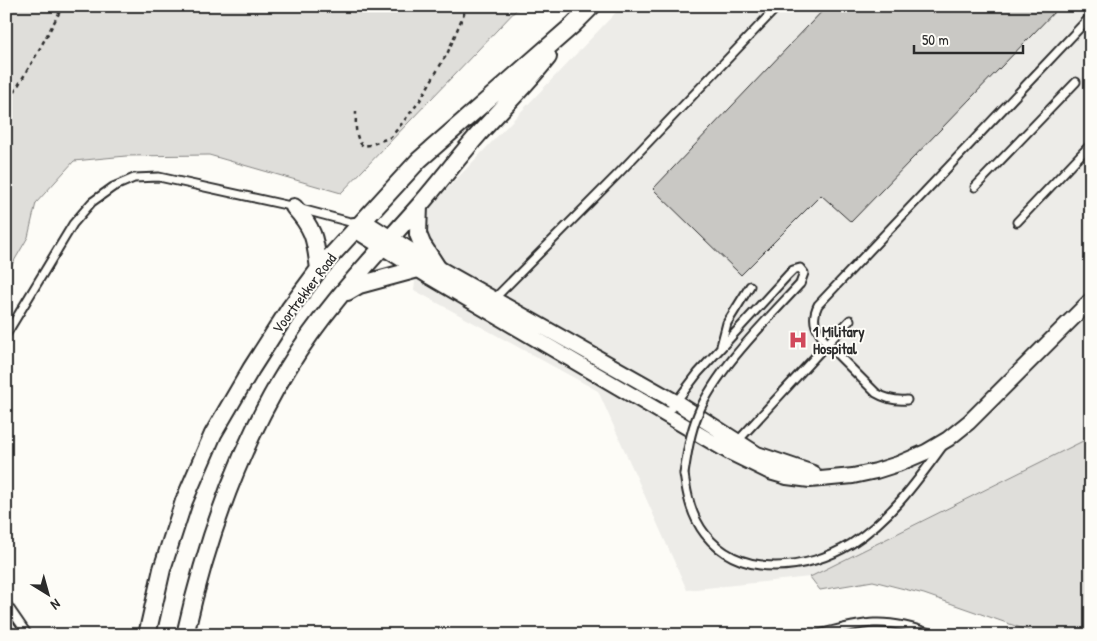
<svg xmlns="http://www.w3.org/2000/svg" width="1097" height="641" viewBox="0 0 1097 641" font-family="'Patrick Hand',sans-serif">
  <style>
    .built { fill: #edece8 }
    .green { fill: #dfdeda; stroke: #858482 }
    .building { fill: #c9c8c4; stroke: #2b2b2b }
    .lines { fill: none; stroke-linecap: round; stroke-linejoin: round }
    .service-casing { stroke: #2b2b2b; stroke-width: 11 }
    .minor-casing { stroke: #2b2b2b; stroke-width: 18 }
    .tertiary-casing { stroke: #2b2b2b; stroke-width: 20 }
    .path { stroke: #2b2b2b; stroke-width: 2.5; stroke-dasharray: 4 4; stroke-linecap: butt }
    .service { stroke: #fdfcf7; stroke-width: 7 }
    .minor { stroke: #fdfcf7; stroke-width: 14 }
    .tertiary { stroke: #fdfcf7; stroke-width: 16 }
    .service-bridge-casing { stroke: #2b2b2b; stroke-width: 11; stroke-linecap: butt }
    .service-bridge { stroke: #fdfcf7; stroke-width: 7 }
    .labels { text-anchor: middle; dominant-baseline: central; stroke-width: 4; stroke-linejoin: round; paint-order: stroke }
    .street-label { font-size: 15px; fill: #2b2b2b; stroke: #fdfcf7 }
    .poi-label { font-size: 15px; font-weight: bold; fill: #2b2b2b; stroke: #fdfcf7; text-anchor: start }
  </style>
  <rect width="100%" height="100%" fill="#fdfcf7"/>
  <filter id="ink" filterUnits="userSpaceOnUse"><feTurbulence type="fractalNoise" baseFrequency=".02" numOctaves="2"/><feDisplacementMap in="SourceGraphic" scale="10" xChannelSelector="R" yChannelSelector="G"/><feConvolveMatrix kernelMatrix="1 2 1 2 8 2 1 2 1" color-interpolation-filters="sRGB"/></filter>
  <g filter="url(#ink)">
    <!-- built -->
    <path class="built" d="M622,6h469v431l-281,140 -123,13 -89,-199 -184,-101 10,-77z"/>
    <!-- green -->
    <path class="green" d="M6,6h514l-179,187 -132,-38 -83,1 -52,5 -38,42 -8,34 -22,38z
      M1091,437v198h-50l-117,-41 -51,-13 -53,9 -10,-13z"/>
    <!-- building -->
    <path class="building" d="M827,6h233l-209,216 -30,-27 -80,80 -88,-86z"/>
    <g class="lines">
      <!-- service casing -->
      <g class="service-casing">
        <path id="service" d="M975,187l101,-105
          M1017,222l74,-78
          M493,300l124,-125 161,-169
          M850,320l-23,24 49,49c10,6 19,8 31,7
          M6,335l67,-111 19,-22 21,-15 21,-9 25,-1 127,28 64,17 9,-1
          M721,346l6,-23 23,-37
          M666,415l32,-42 90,-98 5,-5 7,-2 4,5 -4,11
          M736,443l91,-99c-10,-13 -17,-23 -9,-39l273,-289
          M684,474c3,21 7,42 21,60 35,45 102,37 146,10 38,-24 65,-61 91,-97
          M6,603l22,32
          M813,635c20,-4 41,-11 61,-12 21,-1 42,5 61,12"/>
      </g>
      <!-- minor casing -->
      <g class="minor-casing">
        <path id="minor" d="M364,221l73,46 239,135 81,52 56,19
          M355,230l75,47 301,176 39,19 17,5 23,3 43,-4 23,-5 22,-7 28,-12 22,-13 21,-17 122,-122"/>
      </g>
      <!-- tertiary casing -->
      <g class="tertiary-casing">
        <path id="tertiary" d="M419,206l-1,28 4,10 15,23
          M294,207c21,23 21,33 25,62
          M347,292l12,-7 59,-16
          M147,635l15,-66 22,-68 29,-67 38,-65 39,-61 29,-39 100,-109 154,-135 19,-19
          M185,635c21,-93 53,-186 103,-267 36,-60 85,-110 131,-162 20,-23 38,-47 58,-70 23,-26 49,-51 71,-79"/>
      </g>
      <!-- path -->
      <path class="path" d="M6,106l28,-47 29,-53
        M356,111c0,11 -2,27 7,35l7,-1 21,-8 28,-35 29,-50 19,-46"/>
      <!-- service -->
      <use href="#service" class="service"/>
      <!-- minor -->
      <use href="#minor" class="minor"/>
      <!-- tertiary -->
      <use href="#tertiary" class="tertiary"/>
      <!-- service-bridge casing -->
      <g class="service-bridge-casing">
        <path id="service-bridge" d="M684,474c3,-20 6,-41 14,-60 18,-44 69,-94 102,-130"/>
      </g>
      <!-- service-bridge -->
      <use href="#service-bridge" class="service-bridge"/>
    </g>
  </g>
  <!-- icons -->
  <defs>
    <g id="hospital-bare" transform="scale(1.5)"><path d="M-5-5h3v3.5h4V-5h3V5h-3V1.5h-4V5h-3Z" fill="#d1495b" stroke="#fdfcf7" stroke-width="2.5" paint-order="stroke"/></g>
  </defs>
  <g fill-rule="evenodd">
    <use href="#hospital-bare" x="798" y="340"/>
  </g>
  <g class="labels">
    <!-- street labels -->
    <g class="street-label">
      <text transform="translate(304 293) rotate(-53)">Voortrekker Road</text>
    </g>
    <!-- poi labels -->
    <g class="poi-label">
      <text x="813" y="331">1 Military<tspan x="813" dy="17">Hospital</tspan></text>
    </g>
  </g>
  <!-- margin -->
  <rect width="1097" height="641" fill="none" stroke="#fdfcf7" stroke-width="25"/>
  <rect x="12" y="12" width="1072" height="616" fill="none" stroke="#2b2b2b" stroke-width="2" filter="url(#ink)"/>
  <!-- north arrow -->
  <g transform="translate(48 594) rotate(143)" stroke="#fdfcf7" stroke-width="4" paint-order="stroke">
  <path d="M0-4L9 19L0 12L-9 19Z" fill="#2b2b2b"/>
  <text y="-8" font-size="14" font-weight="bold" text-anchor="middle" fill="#2b2b2b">N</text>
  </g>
  <!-- scale -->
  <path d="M914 45v8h109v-8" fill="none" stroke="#2b2b2b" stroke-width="2.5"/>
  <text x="922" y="45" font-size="15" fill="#2b2b2b" stroke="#fdfcf7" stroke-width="4" paint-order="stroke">50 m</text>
</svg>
